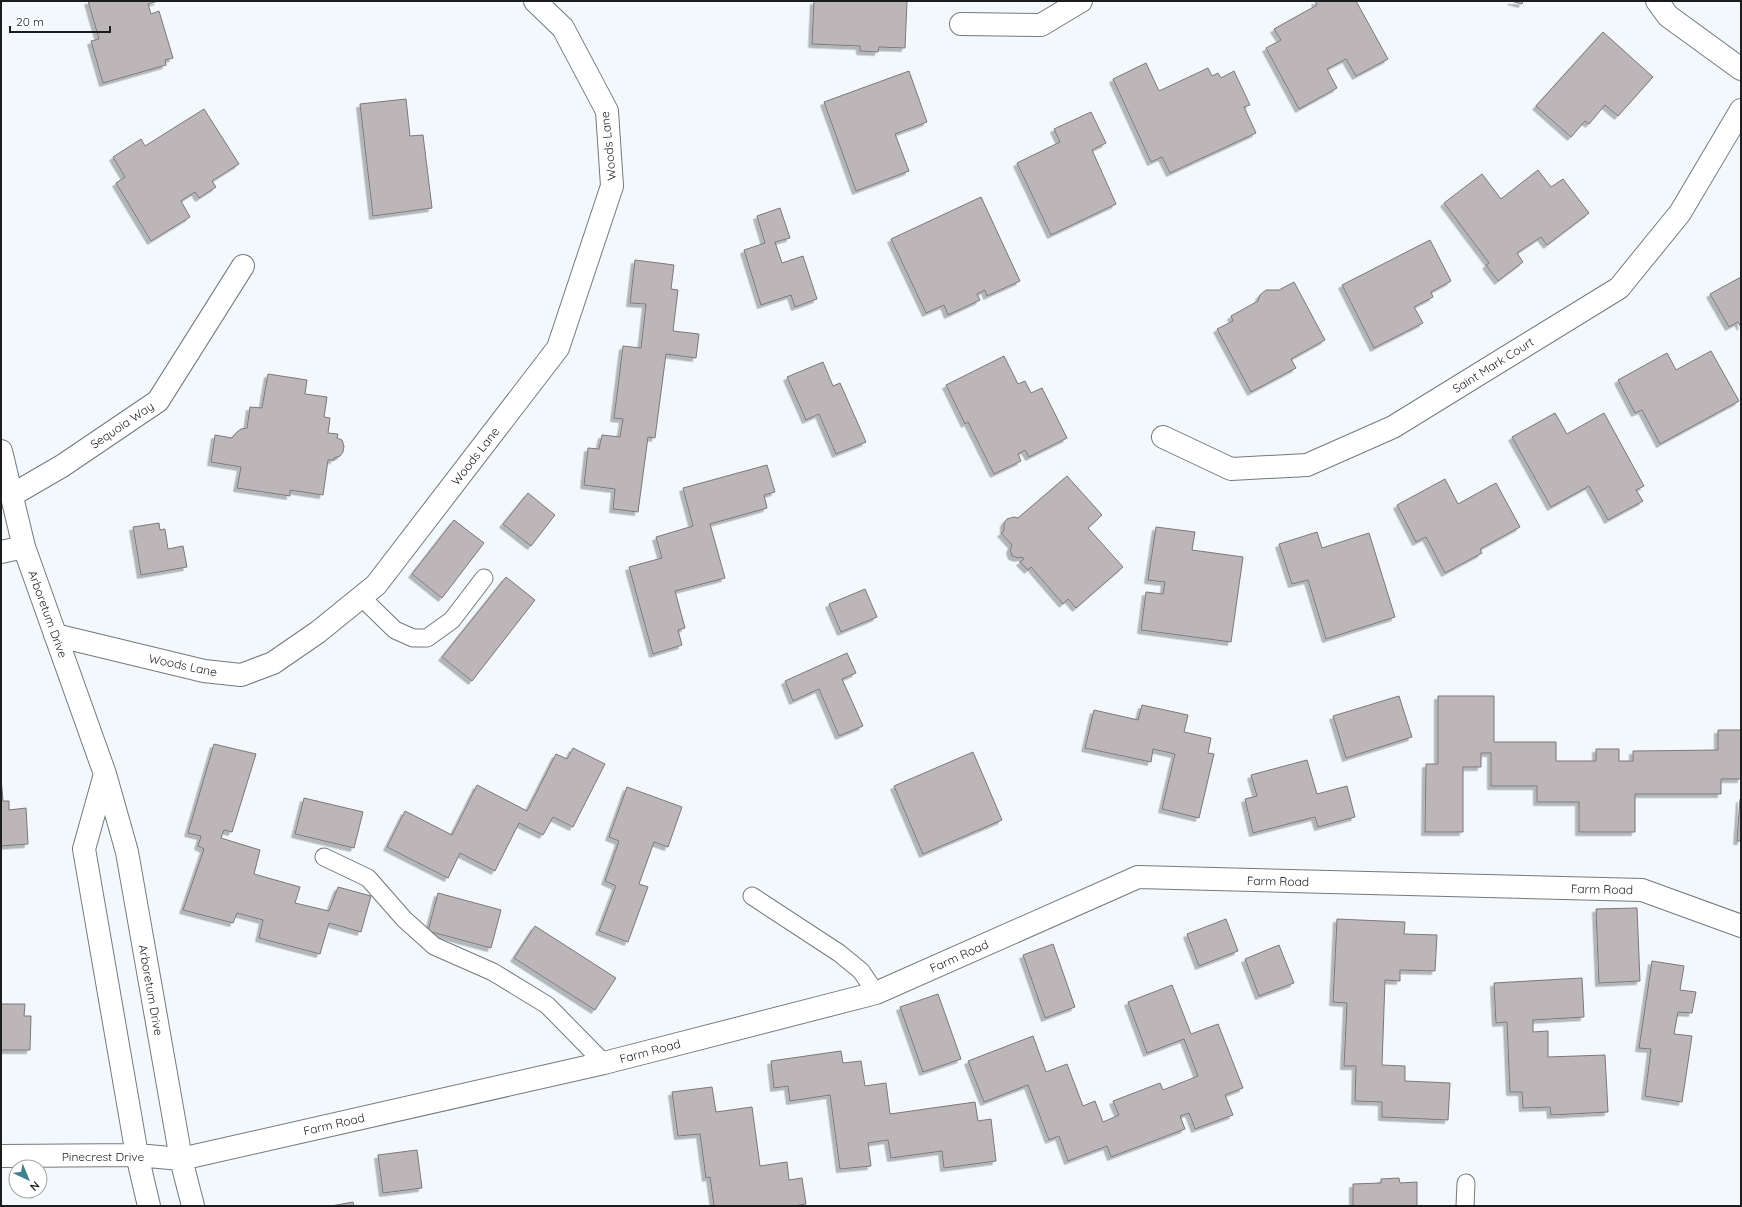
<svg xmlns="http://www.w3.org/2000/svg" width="1742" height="1207" viewBox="0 0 1742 1207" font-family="Quicksand,sans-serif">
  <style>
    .building { fill: #bcb6b9; stroke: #7d777a; filter: url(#shadow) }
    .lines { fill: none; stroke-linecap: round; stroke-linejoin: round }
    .lane-casing { stroke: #74797c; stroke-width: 19 }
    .street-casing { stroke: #74797c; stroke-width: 24 }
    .lane { stroke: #fff; stroke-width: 17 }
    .street { stroke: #fff; stroke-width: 22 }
    .labels { text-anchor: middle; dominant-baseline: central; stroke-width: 4; stroke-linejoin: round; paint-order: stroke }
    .street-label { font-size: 12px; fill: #1a1c1d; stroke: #fff }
  </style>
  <defs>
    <filter id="shadow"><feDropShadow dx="-3.5" dy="3.5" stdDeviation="0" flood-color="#0004"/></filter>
  </defs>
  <rect width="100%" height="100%" fill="#f2f8fc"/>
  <!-- building -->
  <path class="building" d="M88,1h70l-10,3 3,10 8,-3 14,47 -8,2 1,5 -63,18 -12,-42 8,-2z
    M814,1h93l-2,47 -26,-1 -1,5 -18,-1v-5l-48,-2z
    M1315,1h41l32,58 -32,17 -10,-17 -19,10 10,19 -38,21 -33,-61 15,-8 -7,-11 43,-24z
    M1511,1h12l-1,3z
    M1603,32l50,45 -35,39 -13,-11 -16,19 -4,-3 -14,16 -35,-31z
    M1146,63l13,28 49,-23 4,8 6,-3 3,5 13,-7 16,34 -6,2 12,26 -86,40 -8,-16 -11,5 -38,-83z
    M909,71l18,51 -32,12 14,37 -53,20 -32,-89z
    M406,99l4,37 13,-1 9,73 -59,8 -13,-112z
    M204,109l35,55 -27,17 4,6 -17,11 -4,-6 -14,9 9,16 -39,24 -35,-58 9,-6 -12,-20 28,-18 4,7z
    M1091,112l15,31 -14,7 24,54 -65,31 -34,-72 43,-21 -6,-13z
    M1538,170l13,17 12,-8 26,34 -42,32 -6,-8 -24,16 6,9 -25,19 -12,-16 3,-2 -45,-60 38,-29 19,25z
    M981,197l39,84 -33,15 -2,-6 -8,4 3,6 -32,15 -4,-10 -18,8 -35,-74z
    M780,208l10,30 -15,4 7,21 21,-7 14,43 -22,8 -4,-12 -30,10 -17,-55 21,-7 -8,-27z
    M1430,240l21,41 -20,11 2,5 -19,10 9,16 -49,25 -32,-63z
    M635,260l39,5 -3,24 7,1 -5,41 26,3 -3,24 -30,-4 -11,84 -7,-1 -10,75 -25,-3 2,-20 -31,-4 4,-37 11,1 3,-14 18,2 3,-18 -9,-1 9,-72 18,2 5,-44 -16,-1z
    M1741,277v50l-3,-5 -9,5 -19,-33z
    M1294,282l31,58 -34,19 5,9 -45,24 -34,-63 16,-8 -2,-5 27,-15 2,-6 6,-5h13z
    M1711,351l28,50 -79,43 -18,-34 -7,3 -17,-33 49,-27 9,17z
    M1004,356l14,28 7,-3 6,12 11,-5 25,50 -38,19 -4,-7 -7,4 3,7 -27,13 -26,-52 -3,2 -19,-39z
    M823,362l10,24 7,-3 26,59 -30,12 -17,-40 -13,6 -19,-43z
    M268,374l39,6 -2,14 22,3 -3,20 6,1 -2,15 10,1 -1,4 5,2 2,6 -1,6 -3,4 -6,2v2h-6l-5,35 -33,-5v6l-53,-8 4,-21 -30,-5 4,-27 17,3 5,-6 4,-3 6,-1 3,-21 12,1z
    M1555,413l12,21 37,-21 40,73 -8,4 7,11 -35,19 -19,-34 -38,21 -39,-70z
    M767,465l8,27 -11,3 3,13 -57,16 15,54 -50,13 10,37 -7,2 4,15 -29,9 -24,-87 33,-9 -6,-21 37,-11 -10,-38z
    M1067,476l35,39 -14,13 35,39 -47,41 -8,-9 -5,5 -32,-37 -3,3 -8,-8 4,-3 -2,-2 -4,1 -6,-2 -2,-6 2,-5 -11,-12 3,-2v-8l3,-4 7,-2 4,1z
    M1445,479l13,25 38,-21 24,44 -40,22 2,4 -37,20 -19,-36 -10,5 -19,-37z
    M528,493l27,22 -24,31 -28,-22z
    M454,520l30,23 -42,55 -30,-24z
    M159,523l1,7 5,-1 3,20 15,-3 4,21 -46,8 -8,-48z
    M1156,527l39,5 -3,18 51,7 -12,85 -90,-12 5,-38 17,2 2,-12 -17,-2z
    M1317,532l5,16 47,-15 26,84 -69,22 -18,-59 -16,4 -13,-40z
    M506,577l29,23 -63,81 -30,-24z
    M865,589l12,28 -36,15 -12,-28z
    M847,653l9,20 -14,6 21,47 -24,10 -20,-47 -26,12 -8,-20z
    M1399,696l13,41 -66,21 -13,-42z
    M1438,696h56v46h62v19h40v-12h23v12h14v-10l85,-1v-20h23v49h-20v15h-86v38h-56v-30h-42v-16h-46v-33h-10v14h-18v65h-38l1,-68h12z
    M1142,705l46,10 -4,17 27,6 -3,15 6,1 -15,64 -37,-9 13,-55 -22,-5 -2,13 -66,-14 9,-38 44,10z
    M214,744l42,10 -24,78 -8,-2 -3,8 39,12 -6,24 46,13 -5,16 34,8 9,-24 33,9 -10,36 -32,-9 -9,31 -61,-16 4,-18 -26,-7 -4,10 -50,-13 21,-61 -6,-3 3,-10 -13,-3z
    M573,748l32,16 -32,63 -20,-10 -10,18 -24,-12 -24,48 -35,-18 -12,25 -61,-31 18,-36 47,24 25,-50 50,26 29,-57 11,5z
    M973,752l29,68 -79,34 -29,-68z
    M1307,760l10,34 30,-8 8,31 -37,10 -3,-10 -62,16 -8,-34 12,-3 -6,-21z
    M1,778l2,23h6v9l17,-2 2,36 -27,2z
    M627,787l55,20 -14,40 -14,-5 -15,42 9,3 -20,55 -29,-11 17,-45 -11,-5 14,-40 -10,-4z
    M304,798l59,14 -9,36 -59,-14z
    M1740,799h1v42h-4z
    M438,893l63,17 -10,38 -63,-17z
    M1637,908l3,73 -41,2 -3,-74z
    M1226,919l12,32 -39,15 -12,-32z
    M1337,919l68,3 -1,12 33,1 -2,36 -35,-1v11l-15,-1 -3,85 23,1v15l45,2 -2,37 -66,-3v-15l-27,-1 1,-35h-12l3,-63 -14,-1z
    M535,926l81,52 -21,32 -81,-52z
    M1053,944l22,63 -30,11 -22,-63z
    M1279,945l15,38 -35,13 -14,-37z
    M1652,961l32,5 -4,24 16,2 -4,21 -14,-1 -4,22 18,2 -10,66 -37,-6 6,-47 -12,-1z
    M1582,978l2,39 -51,3v12l15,-1v26l57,-2 3,57 -57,3 -1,-8 -27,1 -1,-16h-12l-3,-70 -11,1 -2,-40z
    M1172,985l19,49 27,-10 25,64 -18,7 8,20 -38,14 -6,-16 -9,3 5,13 -74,28 -4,-11 -39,15 -9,-25 -10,4 -21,-55 -44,17 -16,-41 65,-25 13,36 21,-8 16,42 12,-5 8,21 16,-7 -6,-14 47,-18 3,7 35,-14 -14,-37 -37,14 -19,-51z
    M938,994l23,65 -38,13 -23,-65z
    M1,1004h24l-1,12h7l-1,34h-29z
    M841,1051l2,12 18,-2 4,25 21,-3 4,31 85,-12 3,19 13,-2 5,42 -52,7 -2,-17 -51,7 -3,-18 -20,3 3,23 -31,3 -10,-74 -40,6 -2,-15 -14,2 -3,-27z
    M712,1087l4,25 36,-5 8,59 27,-4 2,18 13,-2 4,26 -12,2h-80l-4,-29 -4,1 -6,-44 -22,2 -6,-44z
    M417,1150l5,38 -39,5 -5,-38z
    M1399,1178l1,5 17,-1v24h-64v-22l28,-1v-4z
    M353,1202l1,4h-23z"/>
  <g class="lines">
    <!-- lane casing -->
    <g class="lane-casing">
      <path id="lane" d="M361,597l34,33 18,8h14l25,-18 32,-42
        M324,857l44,21 36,41 30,27 59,26 54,33 57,58
        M752,896l87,57 22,18 15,22
        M1465,1206l1,-23"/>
    </g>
    <!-- street casing -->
    <g class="street-casing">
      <path id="street" d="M1657,1l11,15 73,53
        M961,24l80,1 40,-24
        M1163,437l68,32 76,-4 86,-38 226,-139 61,-75 61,-103
        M1,451l23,96 81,227 22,78 54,307 12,47
        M12,495l50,-29 96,-65 85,-135
        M1,552l23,-5
        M55,635l149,36 37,4 32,-12 45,-31 58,-47 182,-237 54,-162 -5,-75 -44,-83 -28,-27
        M105,774l-21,75 53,306 12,51
        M1,1156l136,-1 44,4 423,-96 272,-70 262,-116 504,13 99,36"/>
    </g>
    <!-- lane -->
    <use href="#lane" class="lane"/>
    <!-- street -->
    <use href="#street" class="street"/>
  </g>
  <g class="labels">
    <!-- street labels -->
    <g class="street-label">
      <text transform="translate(608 146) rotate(-96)">Woods Lane</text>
      <text transform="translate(1493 365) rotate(-32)">Saint Mark Court</text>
      <text transform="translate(122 425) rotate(-34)">Sequoia Way</text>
      <text transform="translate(475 456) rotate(-52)">Woods Lane</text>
      <text transform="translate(48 614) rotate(70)">Arboretum Drive</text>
      <text transform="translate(183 665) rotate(12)">Woods Lane</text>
      <text transform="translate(1278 881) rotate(1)">Farm Road</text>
      <text transform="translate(1602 889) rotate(1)">Farm Road</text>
      <text transform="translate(959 956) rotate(-24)">Farm Road</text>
      <text transform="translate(151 990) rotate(80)">Arboretum Drive</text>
      <text transform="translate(650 1051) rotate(-15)">Farm Road</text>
      <text transform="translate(334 1124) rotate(-13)">Farm Road</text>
      <text x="103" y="1156">Pinecrest Drive</text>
    </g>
  </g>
  <!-- border -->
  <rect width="1742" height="1207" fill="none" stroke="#1a1c1d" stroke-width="4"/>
  <!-- north arrow -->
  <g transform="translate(28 1179) rotate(136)"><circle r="19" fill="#ffffff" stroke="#a3a4a5"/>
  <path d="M0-3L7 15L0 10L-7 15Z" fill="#3f8292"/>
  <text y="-6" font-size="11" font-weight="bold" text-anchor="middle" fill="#1a1c1d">N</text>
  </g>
  <!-- scale -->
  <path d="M10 26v6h100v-6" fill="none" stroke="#1a1c1d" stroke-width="2"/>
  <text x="16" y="26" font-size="12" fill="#1a1c1d" stroke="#ffffff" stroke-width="3" paint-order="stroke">20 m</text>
</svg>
